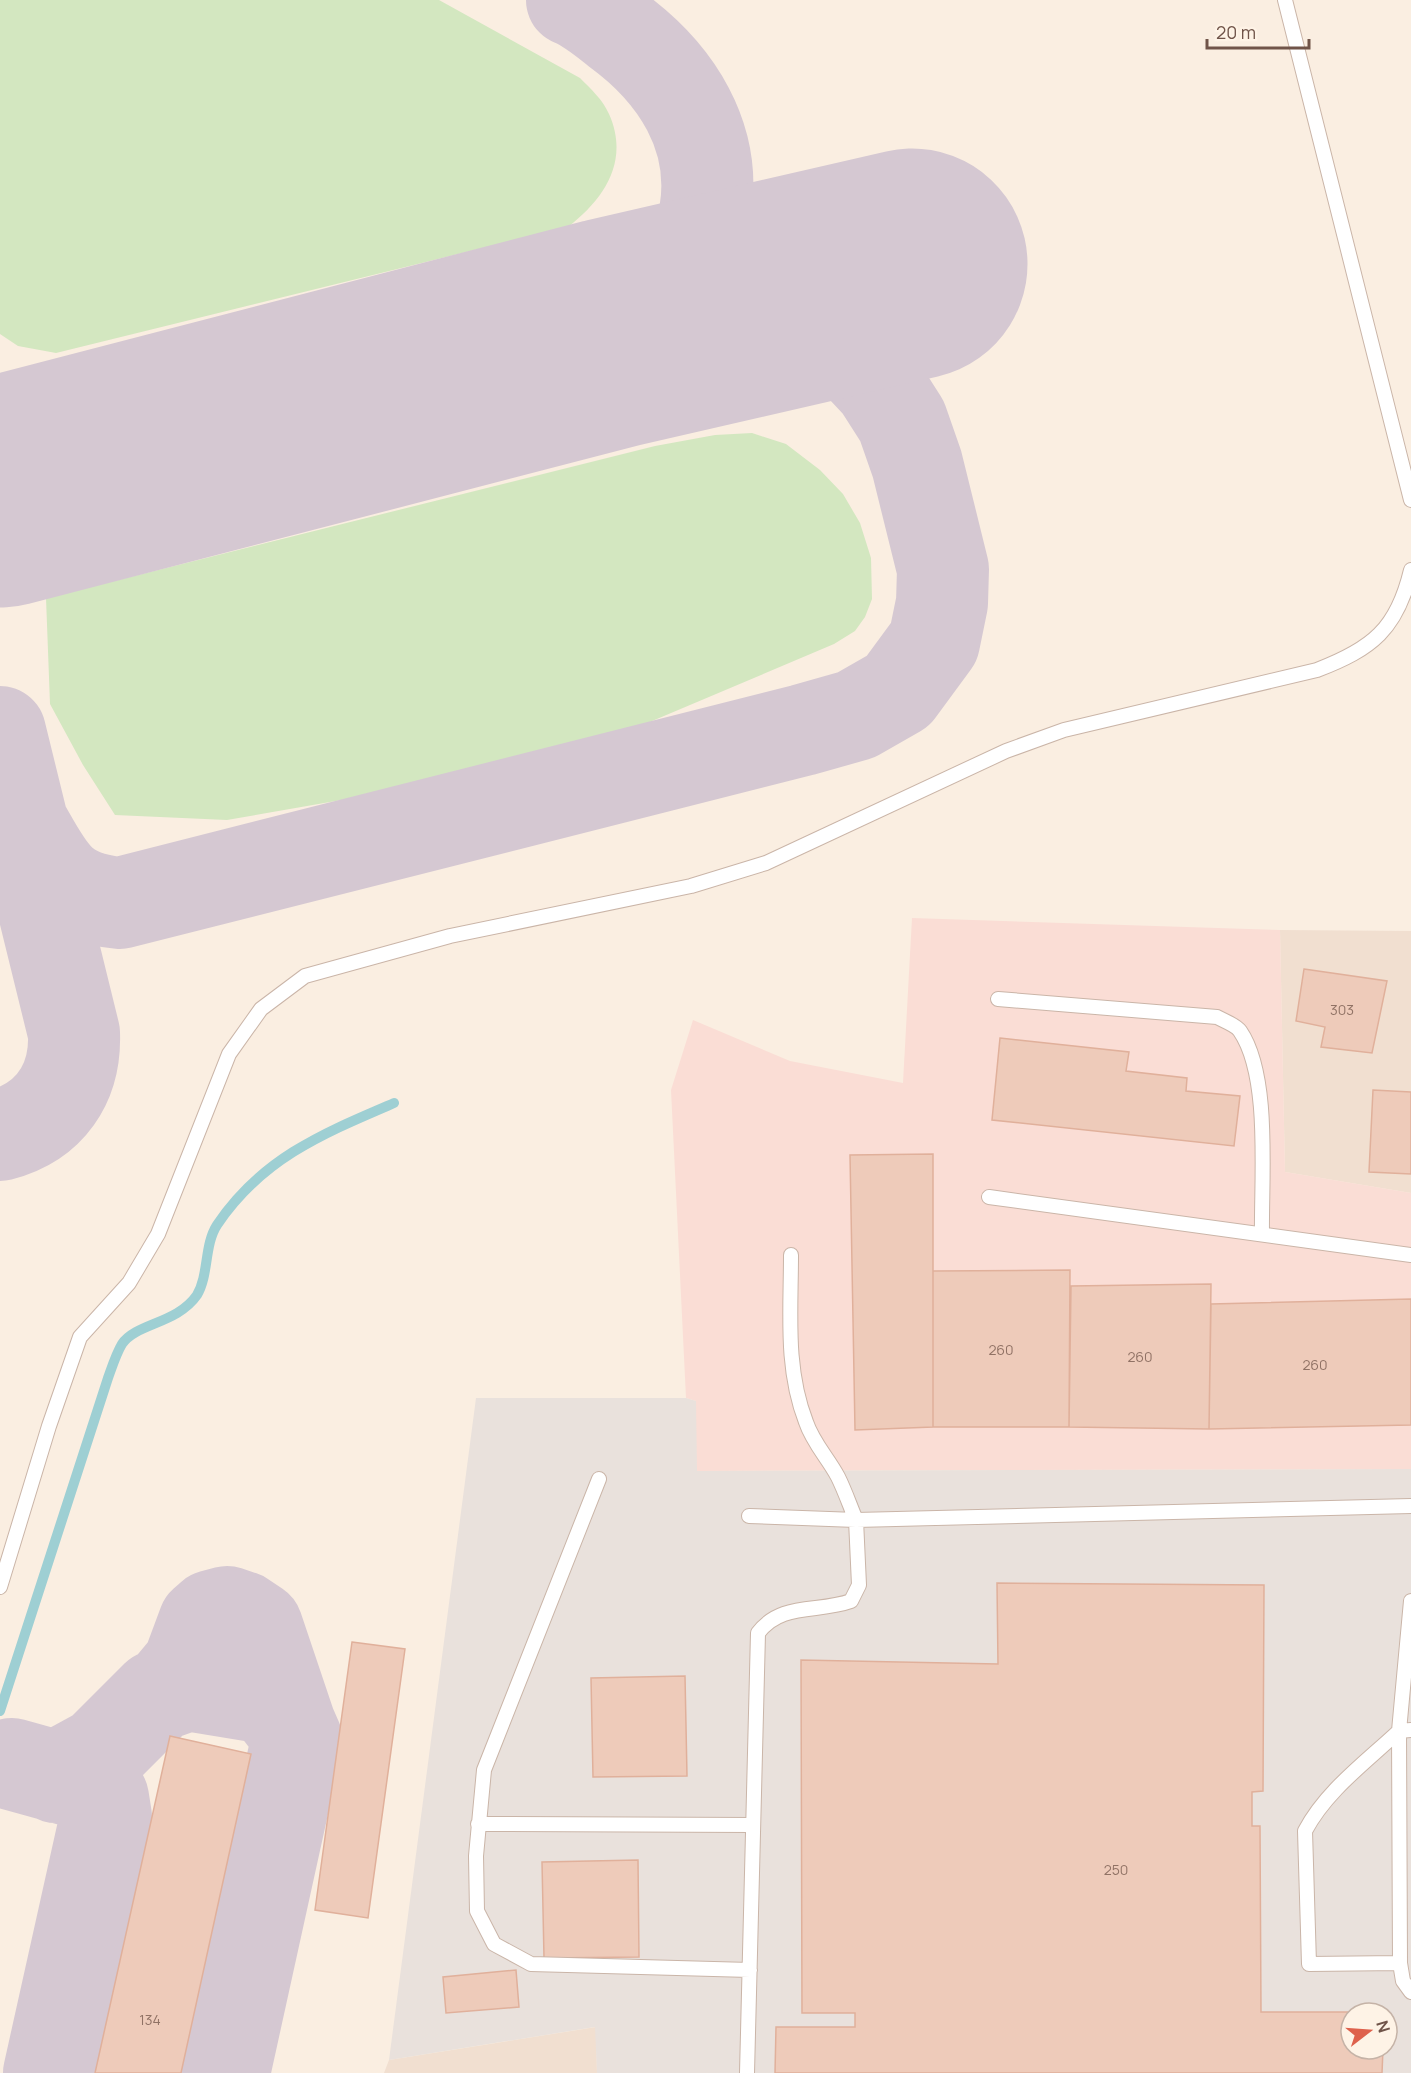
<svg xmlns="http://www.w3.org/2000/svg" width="1411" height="2073" viewBox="0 0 1411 2073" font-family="Manrope,sans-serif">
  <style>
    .residential { fill: #f1dfd0 }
    .commercial { fill: #faddd5 }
    .industrial { fill: #e9e1dc; fill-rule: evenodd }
    .green { fill: #d3e7c0 }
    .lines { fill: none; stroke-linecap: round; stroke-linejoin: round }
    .stream { stroke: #9ecfd3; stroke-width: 10 }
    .taxiway { stroke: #d5c8d2; stroke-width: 92 }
    .runway { stroke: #d5c8d2; stroke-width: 231 }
    .building { fill: #eecbba; stroke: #e0b09b; stroke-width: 1.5 }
    .service-casing { stroke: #cab5a8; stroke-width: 16 }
    .service { stroke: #fff; stroke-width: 14 }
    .labels { text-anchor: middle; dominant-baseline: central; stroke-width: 5; stroke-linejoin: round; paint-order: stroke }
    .number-label { font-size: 14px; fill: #907265 }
  </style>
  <rect width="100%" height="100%" fill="#faeee1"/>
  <!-- residential -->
  <path class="residential" d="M1280,930l131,1v262l-126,-21z
    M596,2027l1,46h-213l5,-13z"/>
  <!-- commercial -->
  <path class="commercial" d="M912,918l368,12 5,242 126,21v276l-715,2v-70l-10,-3 -15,-308 22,-70 97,41 113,22z"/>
  <!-- industrial -->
  <path class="industrial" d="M476,1398h210l10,3 1,70 714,-2v604h-814l-2,-46 -206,33zM1351,2013h36v36h-36z"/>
  <!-- green -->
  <path class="green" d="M0,0h439l141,78c11,11 23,22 29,36 21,47 -5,85 -41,113l-512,126 -38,-7 -18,-12z
    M752,433l34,11 34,26 23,24 17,29 11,35 1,41 -7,18 -10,14 -21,13 -189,80 -76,23 -153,40 -189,33 -112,-5 -32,-50 -33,-61 -4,-106 609,-152 60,-11z"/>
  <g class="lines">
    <!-- stream -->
    <path class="stream" d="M0,1711l108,-333c4,-11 8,-24 14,-34 14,-21 55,-20 75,-49 12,-20 7,-50 20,-70 45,-67 107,-92 177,-122"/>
    <!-- taxiway -->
    <path class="taxiway" d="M572,0c17,7 31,19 45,30 59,43 101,107 88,183 -3,17 -11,40 -22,55 -18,22 -49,45 -71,65
      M0,732l74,301c2,51 -24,89 -74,102
      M21,821c29,50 37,76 99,82l683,-173 53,-15 42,-24 36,-49 8,-39 1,-34 -26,-105 -15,-43 -23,-36 -29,-31 -25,-17 -34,-17 -86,-8
      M168,1690l20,-24 16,-43 8,-7 15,-4 15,5 15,10 33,98
      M12,1764l79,22 12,12 3,19 -57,256
      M56,1777l44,-24 57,-57 31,-11 73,12 15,10 14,18 7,16 -73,332"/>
    <!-- runway -->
    <path class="runway" d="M0,492l612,-159 300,-69"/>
  </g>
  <!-- building -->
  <path class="building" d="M1304,969l83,12 -15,72 -51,-6 4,-20 -29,-6z
    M1000,1038l129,14 -3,19 61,7 -1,13 54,5 -6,50 -242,-26z
    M1373,1090l38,2v82l-42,-2z
    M933,1154v273l-78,3 -5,-275z
    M1070,1270l-1,157h-136v-156z
    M1211,1284l-2,145 -140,-2 2,-141z
    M1411,1299v126l-202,4 2,-125z
    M997,1583l267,2 -1,206 -11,1v34h8l1,186h123l-33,1v36h32l-1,24h-607l1,-46h79v-14h-53l-1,-353 197,4z
    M352,1642l53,7 -37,269 -53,-8z
    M685,1676l2,100 -94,1 -2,-99z
    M170,1736l81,18 -70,319h-86z
    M638,1860l1,97 -95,1 -2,-96z
    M516,1970l3,37 -73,6 -3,-36z"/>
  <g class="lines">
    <!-- service casing -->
    <g class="service-casing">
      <path id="service" d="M1285,0l126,500
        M998,999l219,18c7,4 19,8 23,14 31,45 21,149 22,203
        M989,1197l422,58
        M599,1479l-115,291 -8,86 1,55 17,33 37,20 219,6
        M749,1516l107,4c-6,-14 -11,-29 -18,-43 -10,-19 -25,-34 -32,-55 -21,-54 -15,-110 -15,-167
        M0,1587l49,-161 31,-89 49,-54 29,-49 71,-180 32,-45 44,-33 145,-40 241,-50 75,-23 240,-112 58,-21 253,-60c55,-21 80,-41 94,-100
        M1411,1601l-12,130 12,-1
        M1399,1731c-33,31 -73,60 -94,100l4,133 91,-1
        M1399,1731l1,232 3,18 8,11
        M478,1824l275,1
        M747,2073l11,-440c23,-31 60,-20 93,-32l8,-16 -3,-65 555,-14"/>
    </g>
    <!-- service -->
    <use href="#service" class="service"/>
  </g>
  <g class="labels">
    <!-- number labels -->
    <g class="number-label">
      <text x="1342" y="1009">303</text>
      <text x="1001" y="1349">260</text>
      <text x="1140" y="1356">260</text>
      <text x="1315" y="1364">260</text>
      <text x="1116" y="1869">250</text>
      <text x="150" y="2019">134</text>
    </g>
  </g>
  <!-- north arrow -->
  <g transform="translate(1369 2031) rotate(73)"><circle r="28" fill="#fef3e6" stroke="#c5b3a7" stroke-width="1.5"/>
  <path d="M0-4.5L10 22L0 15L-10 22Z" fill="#de614c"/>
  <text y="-9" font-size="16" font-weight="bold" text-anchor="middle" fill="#705449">N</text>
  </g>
  <!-- scale -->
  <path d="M1207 39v9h102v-9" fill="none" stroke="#705449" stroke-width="3"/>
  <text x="1216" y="39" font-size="18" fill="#705449" stroke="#fef3e6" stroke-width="4.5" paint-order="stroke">20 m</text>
</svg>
